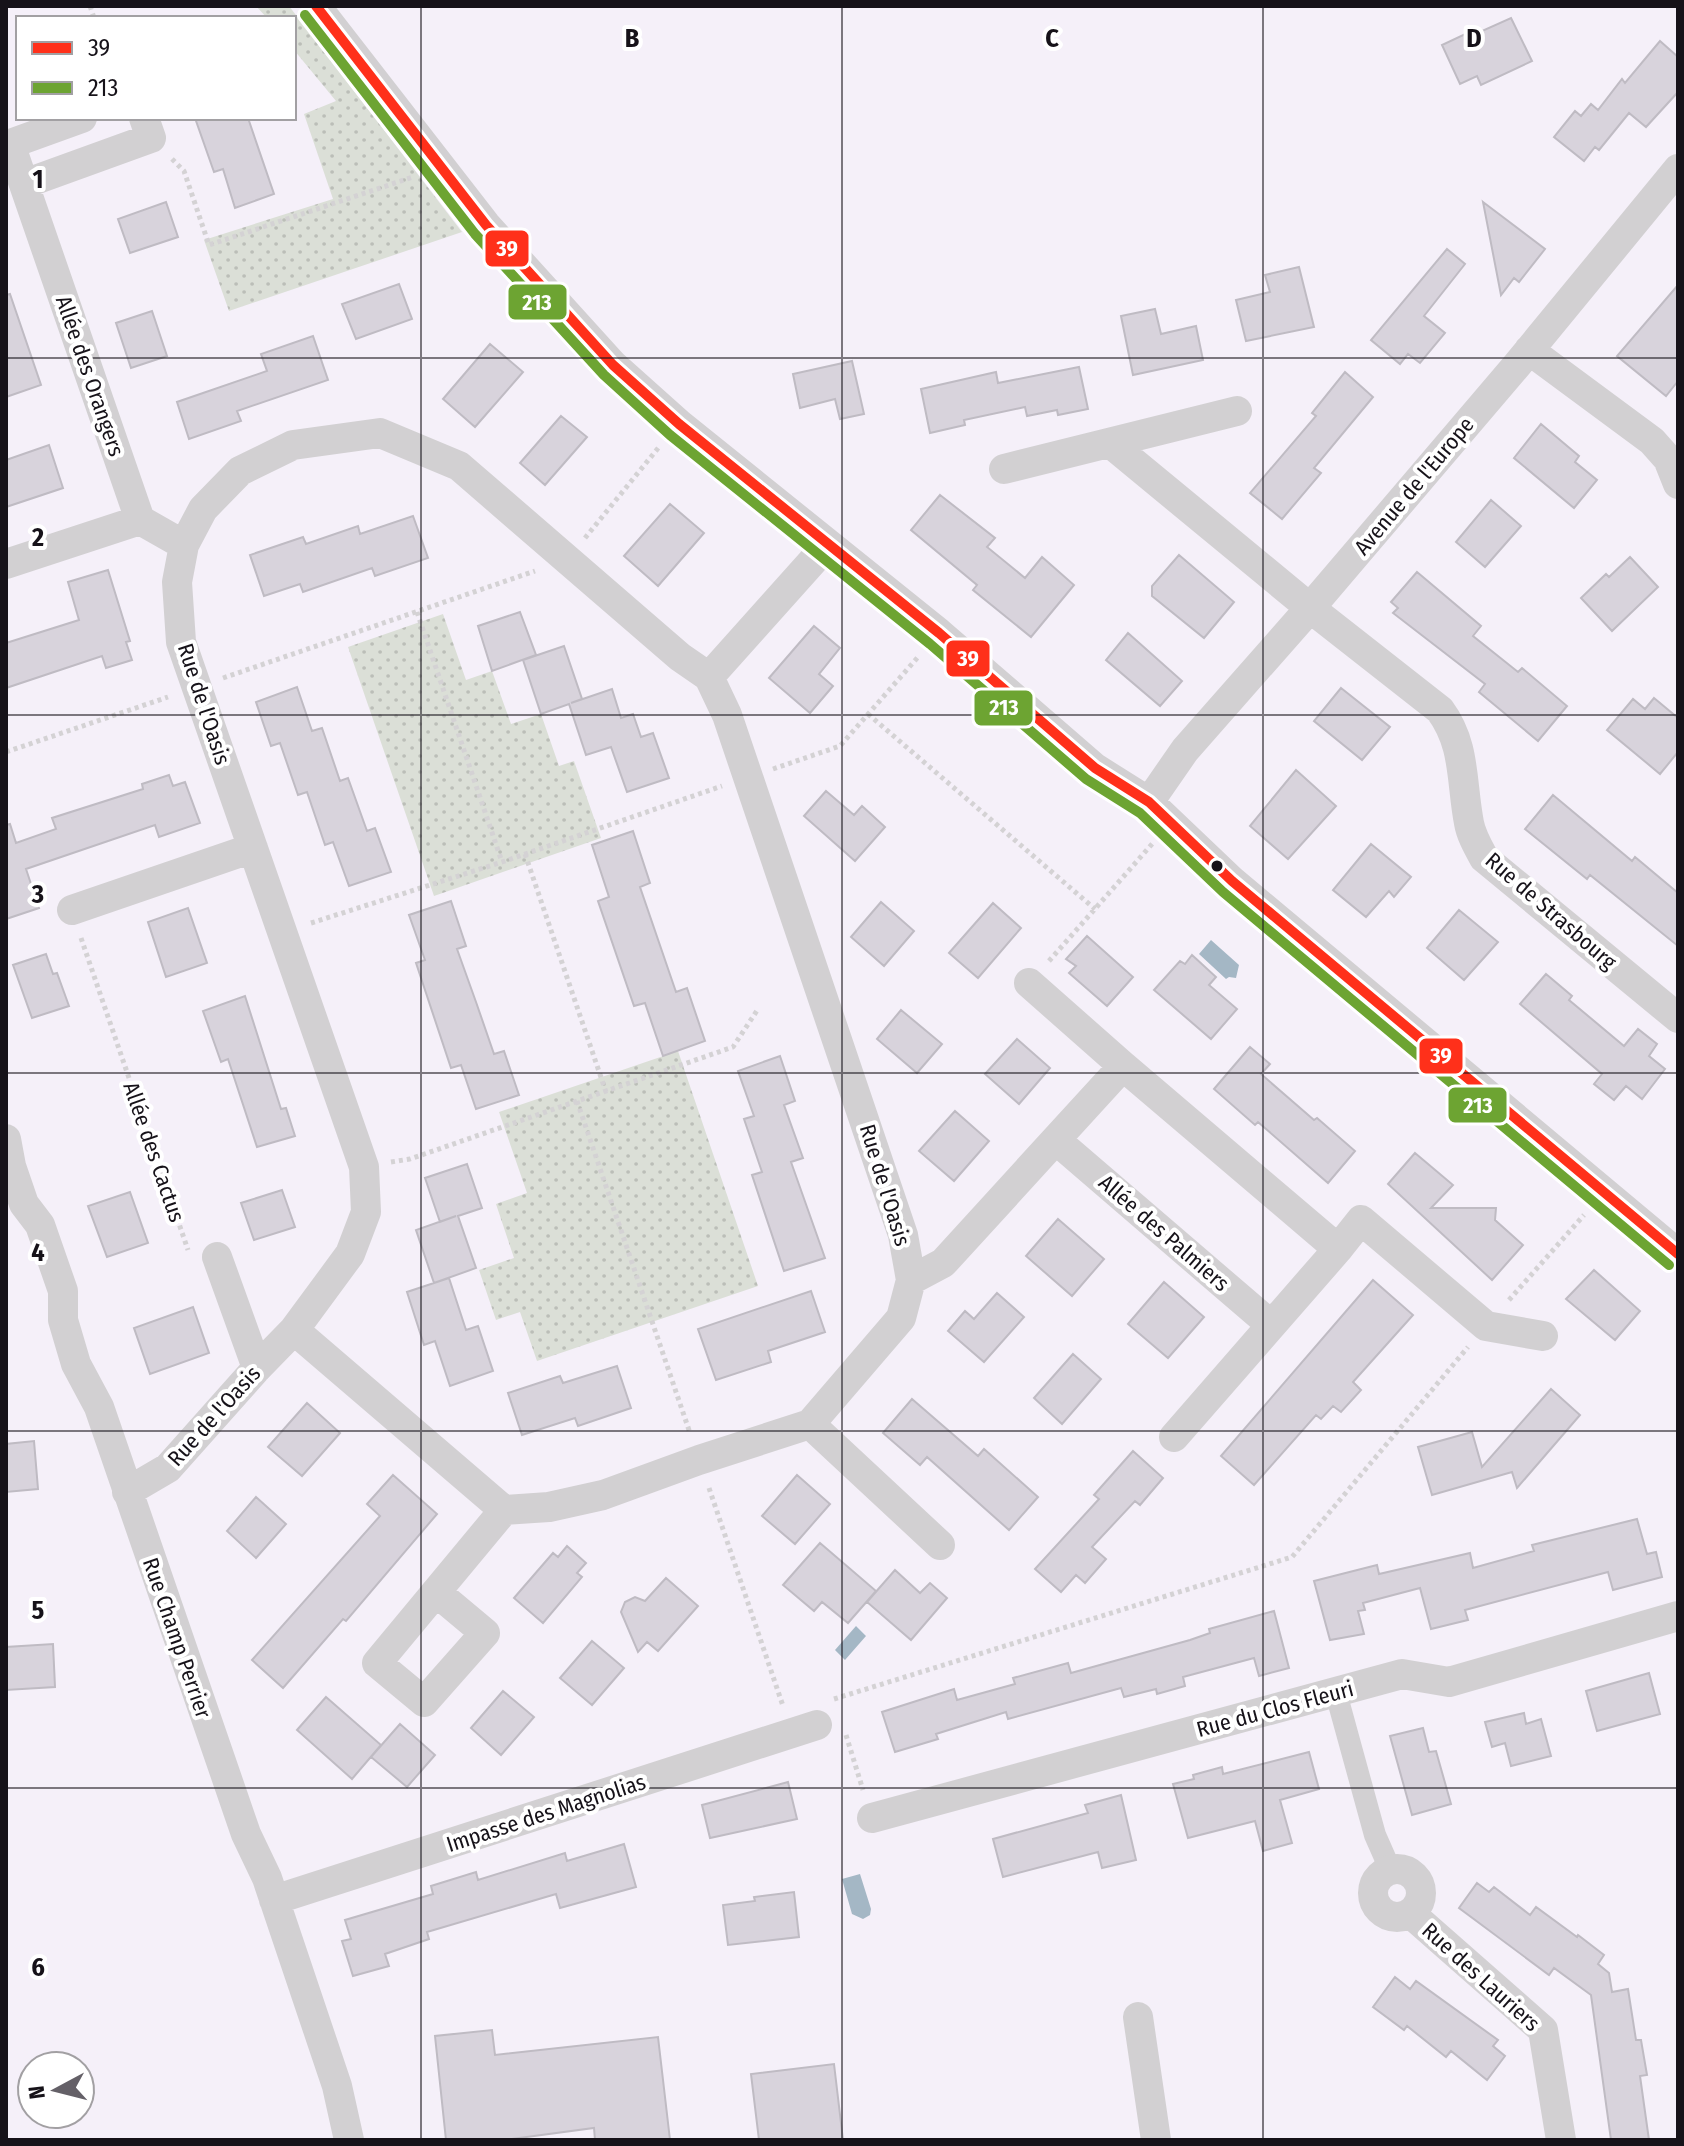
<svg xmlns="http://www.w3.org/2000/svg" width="1684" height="2146" viewBox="0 0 1684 2146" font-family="'Fira Sans Condensed',sans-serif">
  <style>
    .grass { fill: url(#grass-dots) }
    .water { fill: #a4b7c5 }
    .building { fill: #d8d3dc; stroke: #bfbbc3; stroke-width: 2 }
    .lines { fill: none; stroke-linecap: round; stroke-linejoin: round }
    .path { stroke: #d4d2d4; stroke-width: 5; stroke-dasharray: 4 4; stroke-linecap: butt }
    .pedestrian { stroke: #d2d0d2; stroke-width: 22 }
    .minor { stroke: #d2d0d2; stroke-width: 30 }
    .bus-1-casing { stroke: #fff; stroke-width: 16 }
    .bus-2-casing { stroke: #fff; stroke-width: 16 }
    .bus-1 { stroke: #ff301a; stroke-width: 10 }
    .bus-2 { stroke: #6da432; stroke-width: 10 }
    .grid { fill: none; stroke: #161219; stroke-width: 2; stroke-opacity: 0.55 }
    .bus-dot { fill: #161219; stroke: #fff; stroke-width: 3 }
    .labels { text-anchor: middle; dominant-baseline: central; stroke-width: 8; stroke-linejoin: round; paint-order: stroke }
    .street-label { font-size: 22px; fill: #161219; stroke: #fff }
    .grid-label { font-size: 26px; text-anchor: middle; font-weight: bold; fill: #161219; stroke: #fff; stroke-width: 8; stroke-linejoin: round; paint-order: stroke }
    .line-badge { stroke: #fff; stroke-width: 3 }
    .badge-label { font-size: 22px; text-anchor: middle; font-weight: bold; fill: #fff }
  </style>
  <defs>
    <pattern id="grass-dots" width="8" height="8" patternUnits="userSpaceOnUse" patternTransform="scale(2)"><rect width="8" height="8" fill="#dbdfd7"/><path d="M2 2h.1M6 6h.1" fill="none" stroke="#bbbeb8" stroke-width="1.8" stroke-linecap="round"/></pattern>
  </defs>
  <rect width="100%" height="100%" fill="#f5f0f9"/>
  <!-- grass -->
  <path class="grass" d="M256,6h33l173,226 -233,79 -25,-71 129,-41 -29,-85 32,-13 -42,-51v-32h-27z
    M443,614l23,66 26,-9 19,53 30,-10 18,52 15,-5 27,77 -167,58 -86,-249z
    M678,1051l80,235 -221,75 -17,-49 -24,8 -17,-50 35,-12 -18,-54 31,-11 -28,-81z"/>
  <!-- water -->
  <path class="water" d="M1211,940l28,25 -3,13 -7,-1 -3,2 -27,-25z
    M856,1626l10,10 -21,24 -10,-10z
    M860,1874l11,35 -1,6 -7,4 -11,-5 -10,-35z"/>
  <!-- building -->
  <path class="building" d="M1511,18l21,43 -51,24 -4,-9 -17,8 -18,-39 36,-17 2,4z
    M1660,41l18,16v35l-32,35 -17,-14 -30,37 -4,-3 -11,14 -30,-24 21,-26 6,5 10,-12 7,6 24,-31 3,4z
    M195,118h53l26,76 -39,14 -12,-39 -9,3z
    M166,202l12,35 -48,16 -12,-34z
    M1483,202l62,47 -26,33 -5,-4 -13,17z
    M1447,249l18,15 -41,52 21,17 -25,30 -12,-9 -8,10 -29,-24z
    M1299,267l15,60 -68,14 -10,-41 34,-8 -5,-17z
    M399,284l13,35 -56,20 -14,-35z
    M1678,285v96l-12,15 -49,-40z
    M10,294l31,91 -35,12v-102z
    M1155,309l6,25 35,-8 7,34 -70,15 -12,-59z
    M152,311l15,45 -36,12 -15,-45z
    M313,336l15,44 -91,31 4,10 -52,18 -12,-37 90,-31 -6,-17z
    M490,344l33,28 -48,55 -32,-28z
    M852,361l12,53 -24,5 -5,-20 -35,9 -7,-34z
    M1079,367l9,42 -30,6 -1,-5 -30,6 -2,-9 -61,13 1,5 -35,8 -9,-44 75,-17 2,11z
    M1345,372l28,25 -59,71 7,5 -39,46 -32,-26 66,-77 -4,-3z
    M561,416l26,21 -42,48 -25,-22z
    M1541,424l38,32 -4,6 22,18 -23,28 -60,-50z
    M49,445l14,43 -57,19v-47z
    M940,495l55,43 -8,9 38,31 17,-21 32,28 -43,52 -58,-47 4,-5 -66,-55z
    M1491,500l30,26 -36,41 -29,-25z
    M670,504l34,29 -46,53 -34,-30z
    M413,516l15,42 -53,18 -3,-8 -69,24 -3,-8 -36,12 -14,-41 53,-18 3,7 52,-18 2,8z
    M1179,555l55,47 -30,36 -52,-42v-10z
    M1630,557l28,30 -46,44 -31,-33 25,-24 3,3z
    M108,570l22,71 -4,1 6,18 -26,8 -4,-12 -96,32v-45l73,-23 -11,-38z
    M1417,572l64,54 -8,10 45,36 4,-4 45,38 -29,35 -59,-49 6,-8 -92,-71 5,-5 -7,-6z
    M520,612l16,43 -44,16 -14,-45z
    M814,626l26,22 -21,26 14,12 -23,27 -41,-35z
    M1128,633l54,48 -22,25 -54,-46z
    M564,646l18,53 -11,4 41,-14 9,29 12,-4 8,23 12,-4 16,45 -42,14 -16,-45 -25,8 -17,-51 -28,10 -18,-54z
    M297,687l15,44 10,-3 18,53 8,-3 19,53 8,-3 16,44 -42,14 -16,-44 -8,3 -18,-53 -9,3 -18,-52 -9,3 -15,-44z
    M1341,688l49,39 -28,33 -48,-39z
    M1654,698l24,20v34l-18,22 -53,-44 26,-31 12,10z
    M1296,770l40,36 -48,53 -38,-33z
    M169,775l4,11 12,-4 15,41 -41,14 -4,-12 -129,44 13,39 -33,11v-94l4,-1 6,19 40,-14 -4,-11 91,-29 -1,-5z
    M826,791l28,24 8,-9 23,21 -30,34 -51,-45z
    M1553,795l79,66 3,-4 43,36v53l-88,-71 -3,4 -62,-50z
    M633,831l17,52 -10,4 36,105 11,-4 18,53 -42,15 -18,-53 -11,3 -36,-105 11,-4 -17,-52z
    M1371,844l40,33 -17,20 -5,-6 -23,26 -33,-27z
    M451,901l15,45 -9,3 19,53 18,52 10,-3 15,44 -43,14 -15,-44 -10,3 -35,-105 9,-3 -16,-45z
    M881,902l33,29 -30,35 -33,-29z
    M993,903l28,25 -43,50 -29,-25z
    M188,908l19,55 -41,14 -18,-55z
    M1459,910l39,32 -34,38 -37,-32z
    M1087,936l46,41 -26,29 -38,-33 7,-7 -10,-7z
    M46,954l7,20 4,-1 12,33 -37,12 -19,-53z
    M1192,955l24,22 -7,8 28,24 -26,30 -57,-49 26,-29 5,3z
    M1546,974l26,22 -3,4 55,46 14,-17 19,15 -8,12 16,13 -23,30 -16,-13 -12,14 -20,-16 8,-10 -82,-70z
    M245,996l36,113 5,-1 9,28 -38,11 -29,-88 -7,3 -18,-51z
    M901,1010l41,34 -25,29 -40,-34z
    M1017,1039l33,29 -31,36 -34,-30z
    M1250,1047l20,17 -9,10 53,46 3,-2 38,33 -27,32 -70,-61 -3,3 -41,-36z
    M780,1056l15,45 -11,4 19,53 -12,4 34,96 -41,13 -32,-96 10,-3 -18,-53 10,-3 -16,-45z
    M955,1111l34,30 -35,40 -35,-30z
    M1415,1153l38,32 -22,23h65l-1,12 28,25 -31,35 -104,-96z
    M467,1164l15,44 -24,8 18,52 -42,15 -18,-53 40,-14 -16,6 -15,-44z
    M282,1190l13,37 -41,13 -13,-37z
    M130,1192l18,51 -41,14 -19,-51z
    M1058,1219l46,40 -32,37 -46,-40z
    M1594,1270l46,41 -25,29 -49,-41z
    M449,1278l17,52 12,-4 15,45 -43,15 -15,-45 -11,4 -17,-53z
    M1373,1280l40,35 -60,67 8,8 -20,22 -8,-6 -12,13 -5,-4 -62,70 -33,-29z
    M1164,1282l40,35 -36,41 -40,-34z
    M811,1291l14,41 -57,19 3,11 -55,18 -18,-51z
    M997,1293l27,24 -40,45 -36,-31 17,-20 9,8z
    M193,1307l16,46 -59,21 -16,-46z
    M1073,1354l28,25 -39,45 -28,-26z
    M617,1366l14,42 -53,18 -3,-8 -53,17 -14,-42 52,-17 3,7z
    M1551,1389l29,26 -63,73 -5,-16 -80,23 -14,-48 54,-15 10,35z
    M912,1399l66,57 6,-7 54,48 -29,33 -82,-73 -7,8 -37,-32z
    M307,1403l33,30 -38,43 -34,-29z
    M34,1441l4,48 -32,3v-48z
    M1133,1451l30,27 -23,27 -5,-4 -43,46 14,12 -21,24 -9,-8 -15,17 -26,-23 64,-70 -5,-4z
    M393,1475l44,39 -91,107 -3,-2 -60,69 -31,-28 128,-144 -13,-12z
    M797,1475l33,29 -35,40 -33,-28z
    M256,1497l30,27 -30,34 -29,-27z
    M1637,1519l10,35 9,-2 6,25 -49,13 -5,-18 -143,38 3,10 -37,9 -11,-41 -57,15 2,7 -7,1 6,23 -34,6 -16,-59 63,-16 2,9 91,-21 3,15 61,-17 -2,-6z
    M820,1543l56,48 -28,32 -26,-21 -8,9 -31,-26z
    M567,1546l19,17 -9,10 5,4 -39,46 -29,-25 39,-45 5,4z
    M895,1570l25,23 10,-10 17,15 -36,42 -44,-38z
    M666,1578l32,28 -40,45 -11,-9 -9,10 -17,-40 4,-10 10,-5 10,4z
    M1274,1611l15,57 -30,8 -5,-18 -71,19 2,9 -28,8 -1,-5 -32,8 -3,-9 -113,31 -2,-7 -70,22 2,5 -43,13 -13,-40 72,-23 3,11 58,-16 -2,-6 55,-15 3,10 119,-33 20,-7 -1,-4z
    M592,1641l32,27 -32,37 -32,-27z
    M53,1644l2,43 -49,3v-43z
    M1649,1673l11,41 -63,17 -11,-40z
    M503,1691l31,26 -33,38 -30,-27z
    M326,1697l55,48 -29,34 -55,-49z
    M1524,1713l2,11 15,-5 10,37 -40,10 -6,-23 -13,4 -7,-25z
    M400,1724l35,31 -28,32 -36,-30z
    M1423,1728l6,24 7,-1 15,53 -39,11 -22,-79z
    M1309,1752l10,37 -39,11 12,43 -29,8 -8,-30 -67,17 -15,-54 21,-5 -1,-4 29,-8 1,7z
    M788,1782l9,37 -87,19 -8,-33z
    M1121,1795l15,65 -34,8 -4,-16 -95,25 -10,-38 95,-26 -3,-8z
    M624,1844l12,43 -76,21 -4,-14 -129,38 2,7 -44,15 4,12 -36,10 -11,-35 9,-2 -6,-19 88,-26 -2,-8 45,-14 2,8 87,-27 2,8z
    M1477,1883l12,9 5,-5 36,28 6,-8 41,30 1,-2 26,20 -6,9 11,9 3,19 16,-3 8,51h5l6,35 -7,1 9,64h-38l-20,-145 -37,-27 -5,7 -90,-67z
    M794,1892l5,45 -71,8 -5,-40 32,-4 -1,-4z
    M1395,1977l15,12 6,-8 82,59 -5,6 12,10 -18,24 -36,-29 -5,6 -39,-31 -3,4 -31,-23z
    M492,2030l3,25 163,-18 12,103h-75l-1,-12 -90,12h-58l-11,-104z
    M834,2064l9,76h-84l-8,-66z"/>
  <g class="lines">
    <!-- path -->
    <path class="path" d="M90,6l4,12
      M172,159l12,12 25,74 204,-68
      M585,538l74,-91
      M417,612l85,250
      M223,678l312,-107
      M868,714l227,195
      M6,752l162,-55
      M773,769l67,-23 79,-90
      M525,854l81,238
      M311,923l191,-61 220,-76
      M81,938l107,312
      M1049,961l104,-118
      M577,1101l113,332
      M391,1162l19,-3 323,-112 25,-38
      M1509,1300l75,-85
      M709,1488l74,218
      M834,1699l458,-142 176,-210
      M846,1735l17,55"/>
    <!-- pedestrian -->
    <path class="pedestrian" d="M1336,1693l39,142 15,34"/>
    <!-- minor -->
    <path class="minor" d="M316,6l170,219 127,140 66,59 260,209 156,135 54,34 83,79 446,373
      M82,118l-72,26 130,376 44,25
      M24,184l127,-46 -7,-20
      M1529,350l123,91 16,18 10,25
      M1110,443l200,165 130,102c26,35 21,72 29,113 2,12 9,24 15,35l194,160
      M1004,469l233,-58
      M6,564l134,-44
      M709,677l18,38 176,520 8,45 -10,38 -91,106 -111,36 -96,35 -54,12 -45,3 -210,-180 56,-76 16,-42 -2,-45 -183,-525 -4,-60 7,-37 19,-36 37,-38 53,-26 87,-12 79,33 221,191 29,20 119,-133
      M1149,802l36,-52 125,-142 207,-243 161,-196
      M72,910l181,-62
      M1029,983l94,83
      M6,1139l5,27 13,38 16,21 23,66v29l13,44 23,43 147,427 21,44 70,208 12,54
      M1057,1141l214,184
      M1338,1249l23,-29 125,106 57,10
      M217,1257l40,111
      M911,1280l32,-17 180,-197 215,183 -164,188
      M810,1424l130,121
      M127,1492l41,-24 89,-100 37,-38
      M436,1592l49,41 -61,69 -47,-39 127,-153
      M872,1818l530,-144 47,8 229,-66
      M1373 1893a24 24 0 1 1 48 0a24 24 0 1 1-48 0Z
      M274,1900l543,-175
      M1410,1913l133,117 18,110
      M1138,2017l18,123"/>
    <!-- bus-1 casing -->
    <g class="bus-1-casing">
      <path id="bus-1" d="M316,6l170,219 127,140 66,59 260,209 156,135 54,34 83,79 446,373"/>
    </g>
    <!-- bus-2 casing -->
    <g class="bus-2-casing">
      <path id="bus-2" d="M305,15l170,219 129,141 66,60 260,209 156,135 54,34 83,79 446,373"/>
    </g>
    <!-- bus-1 -->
    <use href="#bus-1" class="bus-1"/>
    <!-- bus-2 -->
    <use href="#bus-2" class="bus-2"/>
  </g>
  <!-- grid -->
  <path class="grid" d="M421,6v2134M842,6v2134M1263,6v2134M6,358h1672M6,715h1672M6,1073h1672M6,1431h1672M6,1788h1672"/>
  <!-- markers -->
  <circle class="bus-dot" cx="1217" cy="866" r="7"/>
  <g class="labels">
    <!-- street labels -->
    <g class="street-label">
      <text transform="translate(90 376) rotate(71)">Allée des Orangers</text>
      <text transform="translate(1414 486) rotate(-50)">Avenue de l'Europe</text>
      <text transform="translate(204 704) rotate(72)">Rue de l'Oasis</text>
      <text transform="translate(1551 911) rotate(41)">Rue de Strasbourg</text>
      <text transform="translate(154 1152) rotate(71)">Allée des Cactus</text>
      <text transform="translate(885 1185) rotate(73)">Rue de l'Oasis</text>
      <text transform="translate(1164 1233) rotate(41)">Allée des Palmiers</text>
      <text transform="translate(214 1416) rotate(-48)">Rue de l'Oasis</text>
      <text transform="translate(177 1638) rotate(71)">Rue Champ Perrier</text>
      <text transform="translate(1275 1709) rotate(-15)">Rue du Clos Fleuri</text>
      <text transform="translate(546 1813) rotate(-18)">Impasse des Magnolias</text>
      <text transform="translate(1481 1977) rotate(42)">Rue des Lauriers</text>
    </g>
  </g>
  <g class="grid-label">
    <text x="632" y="47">B</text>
    <text x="1052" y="47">C</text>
    <text x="1474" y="47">D</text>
    <text x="38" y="188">1</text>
    <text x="38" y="546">2</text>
    <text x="38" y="903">3</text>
    <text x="38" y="1261">4</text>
    <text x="38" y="1619">5</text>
    <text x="38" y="1976">6</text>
  </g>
  <g class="line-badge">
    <rect x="484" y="229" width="46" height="39" rx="8" fill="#ff301a"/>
    <rect x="507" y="283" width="61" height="38" rx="8" fill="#6da432"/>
    <rect x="945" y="639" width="46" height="39" rx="8" fill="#ff301a"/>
    <rect x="973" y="689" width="61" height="38" rx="8" fill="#6da432"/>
    <rect x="1418" y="1037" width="46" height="38" rx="8" fill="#ff301a"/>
    <rect x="1447" y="1086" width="61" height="38" rx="8" fill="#6da432"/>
  </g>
  <g class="badge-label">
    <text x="507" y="256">39</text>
    <text x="537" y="310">213</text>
    <text x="968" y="666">39</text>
    <text x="1004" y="715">213</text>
    <text x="1441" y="1063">39</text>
    <text x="1478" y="1113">213</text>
  </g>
  <!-- border -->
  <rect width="1684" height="2146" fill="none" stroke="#161219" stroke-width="16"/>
  <!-- legend -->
  <rect x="16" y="16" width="280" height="104" fill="#ffffff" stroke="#a2a0a3" stroke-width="2"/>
  <rect x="32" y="42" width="40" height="12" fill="#ff301a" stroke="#a2a0a3" stroke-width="2"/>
  <text x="88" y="56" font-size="24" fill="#161219">39</text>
  <rect x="32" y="82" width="40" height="12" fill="#6da432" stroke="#a2a0a3" stroke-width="2"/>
  <text x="88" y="96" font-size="24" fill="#161219">213</text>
  <!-- north arrow -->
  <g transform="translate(56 2090) rotate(263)"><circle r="38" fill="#ffffff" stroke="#a2a0a3" stroke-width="2"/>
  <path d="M0-6L14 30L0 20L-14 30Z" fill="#646067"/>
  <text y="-12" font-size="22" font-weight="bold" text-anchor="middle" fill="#161219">N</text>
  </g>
</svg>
